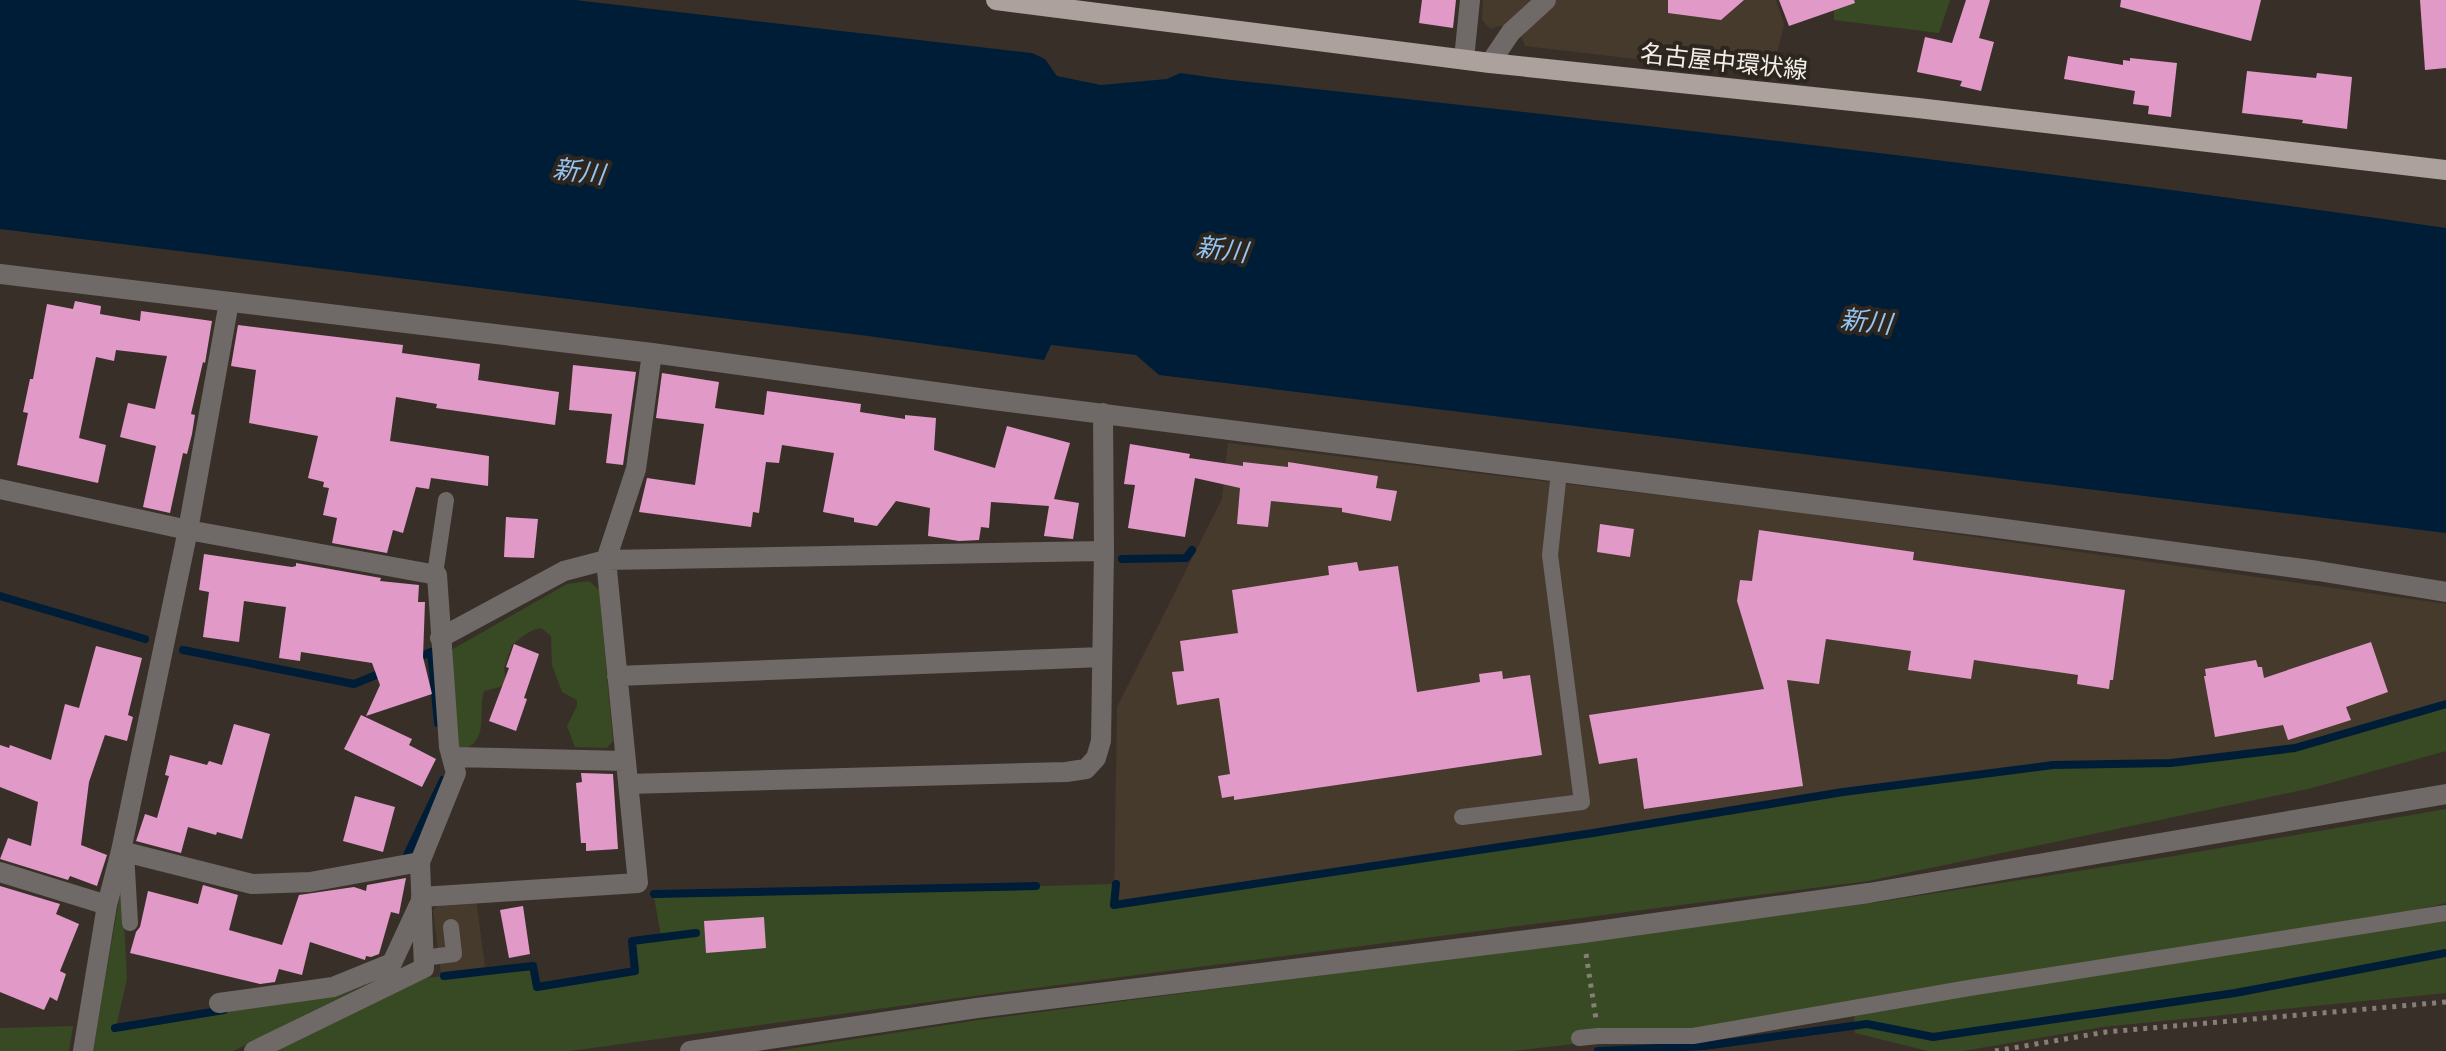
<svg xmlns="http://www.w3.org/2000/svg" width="2446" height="1051" viewBox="0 0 2446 1051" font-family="'Titillium Web','Noto Sans JP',sans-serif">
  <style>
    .built { fill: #463a2d }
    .green { fill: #384a23 }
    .water { fill: #001d37 }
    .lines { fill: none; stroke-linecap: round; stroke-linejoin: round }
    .stream { stroke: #001d37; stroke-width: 8 }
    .building { fill: #e199c8 }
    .path { stroke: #857f78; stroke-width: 5; stroke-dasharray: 4 6; stroke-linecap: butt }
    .lane { stroke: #6f6a68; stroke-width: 16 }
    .street { stroke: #6f6a68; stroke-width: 20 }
    .primary { stroke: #aca19d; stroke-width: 20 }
    .labels { text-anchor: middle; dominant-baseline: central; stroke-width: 8; stroke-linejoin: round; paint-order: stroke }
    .street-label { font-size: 24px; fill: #f3eee9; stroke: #2d261f }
    .water-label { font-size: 26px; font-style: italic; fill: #94c4f1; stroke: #2d261f }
  </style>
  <rect width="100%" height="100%" fill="#383028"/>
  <!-- built -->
  <path class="built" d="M1483,0h48l-27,25 -14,4 -8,-9z
    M1557,0h219l8,24 -12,51 -247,-29 -6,-14z
    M1228,443l577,70 641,91v100l-151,44 -124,15 -118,2 -210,27 -250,41 -479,72 3,-198 105,-208z
    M476,899l9,68 -44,6 -8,-63 8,-7z"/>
  <!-- green -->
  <path class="green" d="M1834,0h116l-11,33 -105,-13z
    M589,581l10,9 14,151 -6,7 -32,-1 -8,-21 10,-20v-6l-15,-8 -10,-27 -1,-29 -10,-8c-15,3 -18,9 -29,17l-8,23 2,14 -6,5 -16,4c-7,24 7,50 -24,60l-3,-5 -6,-93 2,-4 114,-65z
    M2446,704v47l-134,37 -444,93 -895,115 -403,55h-301l149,-72 115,-13 5,21 96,-16 -2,-30 29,-5 -7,-39 462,-13 -1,21 478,-72 250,-41 210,-27 118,-2 124,-15z
    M2446,809v94l-48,11 -707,116 -178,21h-737l203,-31 893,-117 296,-46z
    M122,882l5,97 -11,48 217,-34 73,-29 -173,87h-140z
    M2446,920v73l-344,34 -139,24h-35l-73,-18 -1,-19z
    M73,1026l-4,25h-69v-23z"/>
  <!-- water -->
  <path class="water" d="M0,0h575l457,53 13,6 12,17 44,9 66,-6 13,-6 43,6c408,44 816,90 1223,149v305l-1287,-158 -23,-20 -85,-10 -7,15 -176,-24 -868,-107z"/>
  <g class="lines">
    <!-- stream -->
    <path class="stream" d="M1122,559l64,-1 6,-8
      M0,596l145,43
      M183,650l171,34 32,-13
      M413,660l18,-8 7,71
      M407,855l36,-75
      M1116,884l-2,21 479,-72 250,-41 210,-27 118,-2 124,-15 151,-44
      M654,894l382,-8
      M444,976l89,-10 4,21 98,-16 -3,-30 64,-8
      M115,1028l109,-18
      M1598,1051l106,-5 163,-22 66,13 302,-44 211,-40"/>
  </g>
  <!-- building -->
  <path class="building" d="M1422,0h34l-3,28 -34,-5z
    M1668,0h76l-23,20 -53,-7z
    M1779,0h75l1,3 -66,23z
    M1966,0h24l-11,38 15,4 -13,49 -21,-5 2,-5 -45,-9 8,-35 27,6z
    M2121,0h140l-10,41 -131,-34z
    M2420,0h26v68l-21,2z
    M2068,56l55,9v-5l7,1v-3l47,5 -6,54 -23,-3 1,-8 -16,-2 2,-13 -71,-12z
    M2247,71l69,7 1,-5 35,4 -5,52 -45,-6 1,-3 -61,-7z
    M75,301l26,5 -1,8 40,7 1,-10 71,10 -7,42 -2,-1 -12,52 4,1 -3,19 -5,20 -4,-1 -13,60 -27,-6 13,-61 -36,-9 8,-34 27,6 12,-53 -51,-6 -2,11 -18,-4 -17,81 27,7 -8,38 -81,-18 11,-52 -5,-1 7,-33h3l14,-75 26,5z
    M238,325l165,20 -1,8 78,11 -2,16 81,12 -4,33 -119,-17 1,-4 -41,-7 -6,44 99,15 -1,30 -57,-8 -2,11 -13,-2 -13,46 -10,-3 -6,23 -55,-10 5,-25 -14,-3 6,-27 -6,-1 1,-5 -16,-4 10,-42 -69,-13 7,-53 -25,-4z
    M573,365l63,7 -13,93 -17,-2 6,-49 -43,-4z
    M662,373l57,9 -4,26 49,7 3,-24 94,13 -1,8 45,7v-4l31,3 -2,32 61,18 12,-42 63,17 -16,56 25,4 -6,36 -29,-3 5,-30 -58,-4 -2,26 -8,-1 -2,13 -20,1 -31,-5 2,-28 -34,-7 -19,25 -23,-4v-4l-31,-6 11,-59 -52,-8 -3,18 -13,-1 -7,51 -6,-1 -2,15 -112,-15 8,-34 48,7 9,-61 -48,-6z
    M1130,444l60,10 -1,4 54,8v-4l45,5v-5l90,14 -2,12 21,3 -6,30 -49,-9v-4l-71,-7 -3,26 -31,-3 3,-36 -45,-10 -10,59 -57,-9 7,-43 -11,-1z
    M506,517l32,2 -4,39 -30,-1z
    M1600,524l34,5 -4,28 -33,-5z
    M1759,530l155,22 -1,8 212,30 -12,90h-3l-1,9 -32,-5 1,-9 -104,-15 -3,19 -63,-9 3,-19 -85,-12 -7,45 -32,-4 16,106 -159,23 -7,-51 -38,6 -10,-49 175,-26 -27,-88 3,-21 12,1z
    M204,554l88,13 4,-1v-3l85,15 -1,3 39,4 -1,17h7l-2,55 9,37 -66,22 14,-31 -8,-22 -71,-11 -1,9 -21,-3 7,-51 -42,-6 -5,41 -36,-5 6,-45 -10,-2z
    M1357,562l2,9 39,-5 19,126 63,-10 -1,-8 23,-3 1,8 27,-4 12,80 -308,45v-4l-12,2 -4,-22 12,-2 -11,-76 -42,7 -5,-33 12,-1 -4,-30 58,-8 -6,-43 97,-15 -1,-9z
    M2371,642l17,50 -42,15 5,13 -63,20 -5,-15 -68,12 -11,-61h2l-1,-7 51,-9 2,7h4l2,11z
    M514,644l25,10 -15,44 3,1 -11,32 -27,-10 20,-53 -3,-1z
    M96,646l46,12 -14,57 5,2 -6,24 -22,-6 -16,47 -8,63 26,10 -10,31 -27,-10 -2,4 -68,-21 8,-21 23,8 7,-44 -38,-15v-42l9,3 1,-3 41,15 14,-56 14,4z
    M361,715l51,24 -3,6 27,14 -14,28 -78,-38z
    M234,724l36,10 -28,105 -25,-7 -1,3 -28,-8 -7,26 -45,-12 9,-27 12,4 12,-42 -4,-1 5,-20 37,10 2,-4 13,4z
    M581,773l32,1 5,75 -32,2v-8h-5l-5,-60 6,-1z
    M355,796l40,11 -12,45 -40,-11z
    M406,878l-7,36 -8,-2 -12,42 -8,3 -5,-1 -1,4 -55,-18 -8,33 -23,-6 -4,13 -15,2 -130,-31 6,-21 4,-5 8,-36 50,13 5,-19 35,10 -9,35 53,15 17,-50 55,-8 12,4 1,-6z
    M0,886l60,18 -4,10 23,10 -19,47 6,3 -9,27 -7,-4 -6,13 -44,-18z
    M523,906l7,48 -21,4 -9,-48z
    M764,917l2,31 -60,5 -2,-32z"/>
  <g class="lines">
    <!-- path -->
    <path class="path" d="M1586,954l10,65
      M1995,1051l111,-19 340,-30"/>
    <!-- lane -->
    <path class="lane" d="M435,574l11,-74
      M1462,817l120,-15 -32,-247 9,-83
      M126,852l4,71
      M423,958l31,-4 -3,-27
      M1579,1038l19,-2h95l276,-48 477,-75"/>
    <!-- street -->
    <path class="street" d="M1464,59l6,-59
      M1490,63l21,-31 35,-32
      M0,274l652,79 334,46 997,127 335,45 128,21
      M0,489l188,41 249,45 12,172 7,26 -36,89 4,106 -170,83
      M440,638l124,-67 42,-11 498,-9 -1,-138
      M617,676l485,-19
      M452,757l174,4
      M628,784l438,-12 20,-3 10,-11 5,-17 3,-190
      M121,851l131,33 58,-2 110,-20
      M0,872l107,33
      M421,897l217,-14 -32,-323 30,-91 16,-116
      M219,1003l114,-16 59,-24 27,-58
      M83,1051l24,-146 14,-54 67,-321 41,-228
      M690,1051l287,-43 606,-75 286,-40 577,-99"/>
    <!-- primary -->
    <path class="primary" d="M996,0l494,63 428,45 528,62"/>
  </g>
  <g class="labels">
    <!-- street labels -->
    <g class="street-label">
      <text transform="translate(1724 61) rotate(6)">名古屋中環状線</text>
    </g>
    <!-- water labels -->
    <g class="water-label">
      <text transform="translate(579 171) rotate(7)">新川</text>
      <text transform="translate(1222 249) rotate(7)">新川</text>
      <text transform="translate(1866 321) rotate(6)">新川</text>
    </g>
  </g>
</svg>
